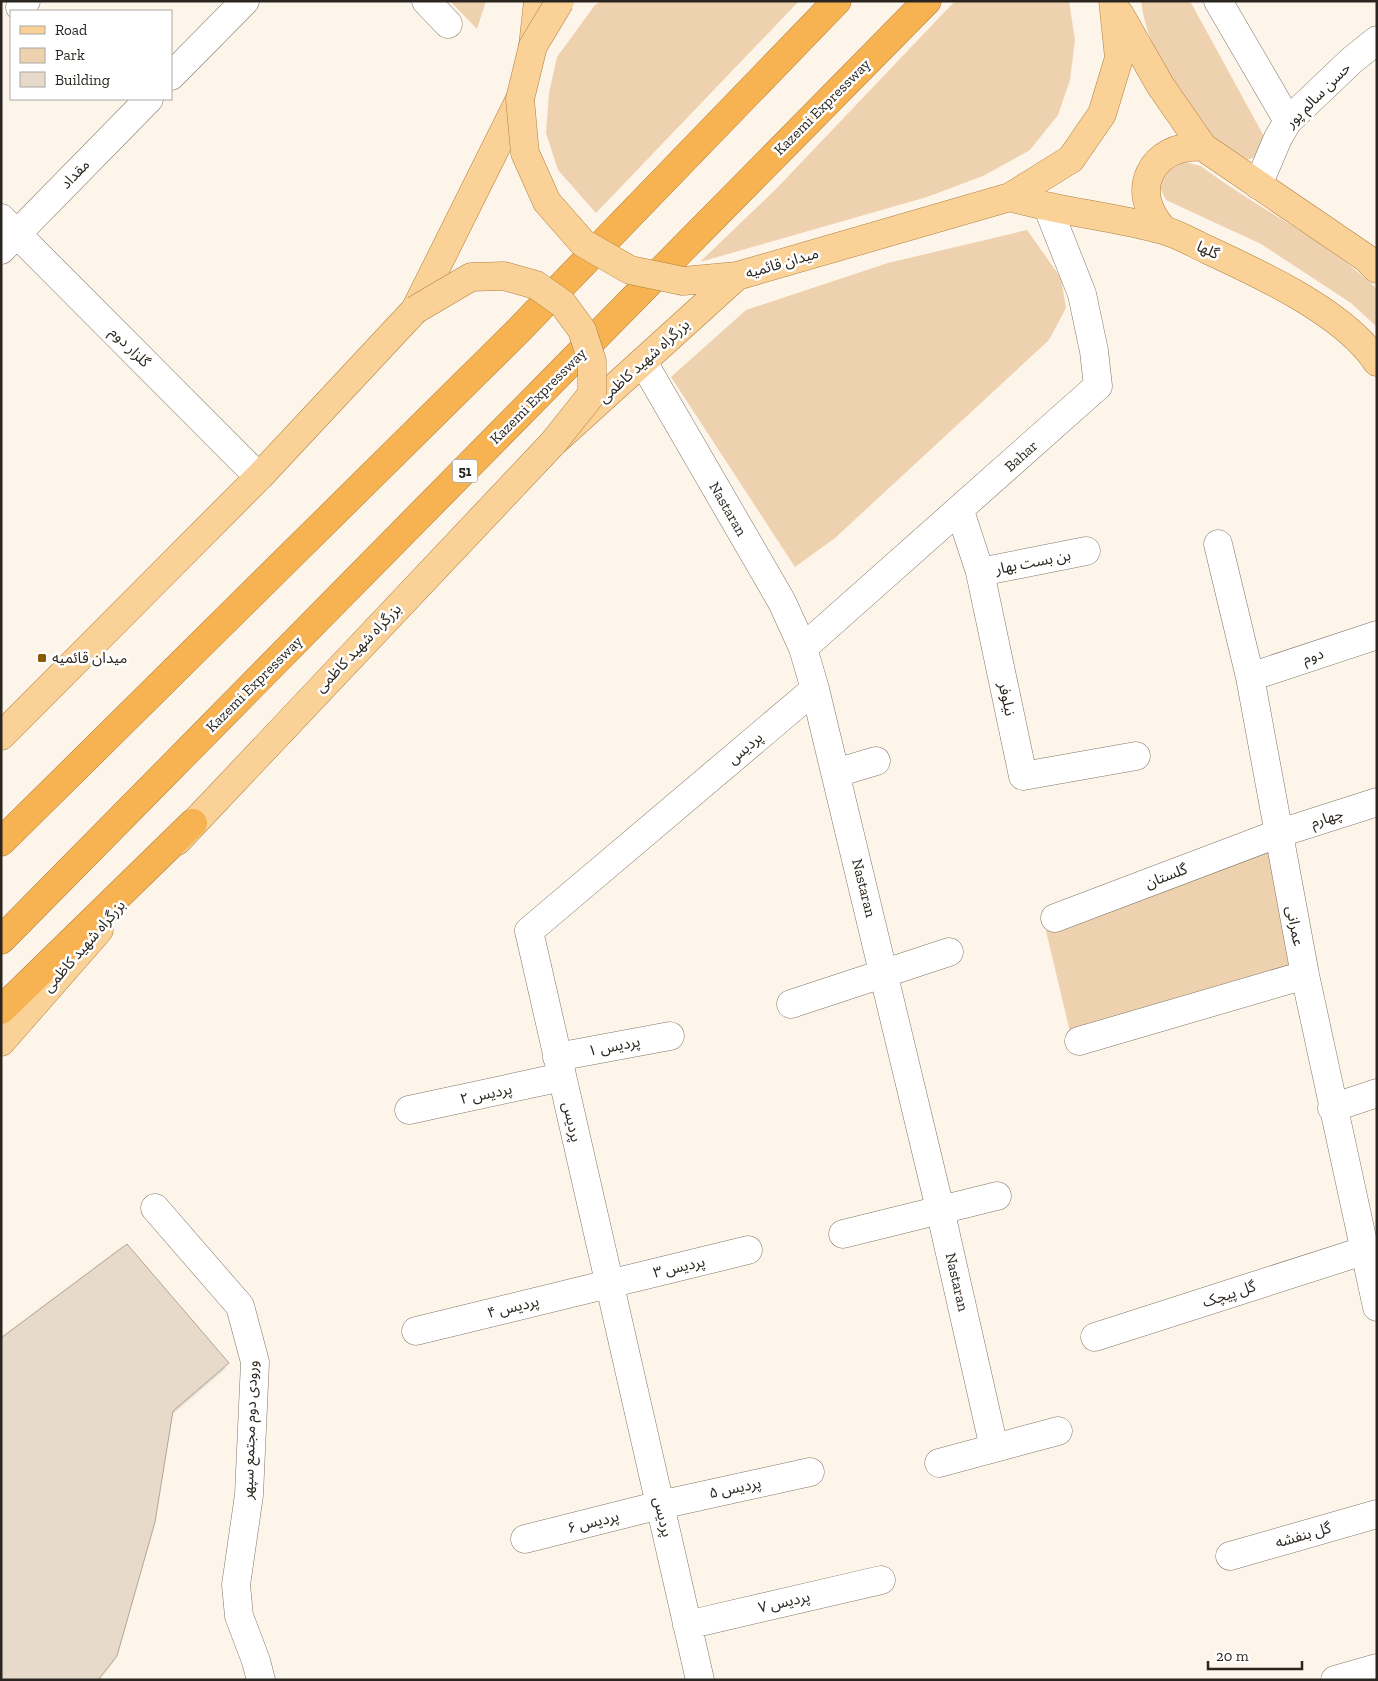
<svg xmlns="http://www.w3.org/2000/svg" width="1378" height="1681" viewBox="0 0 1378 1681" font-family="'Zilla Slab','Noto Sans Arabic',serif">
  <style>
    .green { fill: #eed1ae }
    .building { fill: #e8daca; stroke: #b2a595; filter: url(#shadow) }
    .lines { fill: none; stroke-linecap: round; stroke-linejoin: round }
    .minor-casing { stroke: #817566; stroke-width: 29 }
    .major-casing { stroke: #af813f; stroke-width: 29 }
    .highway-casing { stroke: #af813f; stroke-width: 29 }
    .minor { stroke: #fff; stroke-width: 28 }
    .major { stroke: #fad197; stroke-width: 28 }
    .highway { stroke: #f7b251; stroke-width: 28 }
    .major-bridge-casing { stroke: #af813f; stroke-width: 29; stroke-linecap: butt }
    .major-bridge { stroke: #fad197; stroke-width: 28 }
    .poi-dot { fill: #8b5a02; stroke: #fff; stroke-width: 2 }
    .labels { text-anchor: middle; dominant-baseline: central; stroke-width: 5; stroke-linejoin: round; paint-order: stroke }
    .shield { fill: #fff; stroke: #6a6662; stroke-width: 1 }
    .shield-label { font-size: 14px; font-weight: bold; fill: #2a251e }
    .street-label { font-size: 15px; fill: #2a251e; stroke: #fff }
    .poi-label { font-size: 15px; fill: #2a251e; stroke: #fff; text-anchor: start }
  </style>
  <defs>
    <filter id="shadow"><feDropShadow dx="-4.5" dy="4.5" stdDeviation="1" flood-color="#0004"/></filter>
  </defs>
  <rect width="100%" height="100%" fill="#fdf5ea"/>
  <!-- green -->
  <path class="green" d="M450,1h36l-9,28z
    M602,1h197l-203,212 -38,-43 -12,-37 3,-40 8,-36 38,-52z
    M955,1h114l6,39 -5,40 -12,35 -28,35 -47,26 -56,21 -227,65 77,-74z
    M1141,1h49l76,139 -3,14 -16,6c-7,-3 -15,-6 -21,-10 -39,-30 -79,-100 -85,-149z
    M1185,162l16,4c55,42 127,75 176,123v38l-26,-24 -90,-59 -95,-44 -5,-10 -1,-12 9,-10z
    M1027,230l34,48 5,30 -17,32 -214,198 -40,29 -124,-190 75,-67 142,-47z
    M1270,850l24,118 -223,68 -25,-105z"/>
  <!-- building -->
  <path class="building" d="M127,1244l102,119 -56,48 -18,111 -38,134 -19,24h-97v-342z"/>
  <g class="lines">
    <!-- minor casing -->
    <g class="minor-casing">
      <path id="minor" d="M426,1l22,23
        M1218,1l70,120
        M20,7l6,-6
        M171,76l74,-75
        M1258,185l20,-47 10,-17 63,-60 26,-21
        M1,218l258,259
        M1,250l148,-151
        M643,362l139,240 21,46 12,41 125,520 54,239
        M960,511l20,61 43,204 113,-20
        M1218,544l32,133 55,298 72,332
        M980,572l106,-21
        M803,648l295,-262 -4,-35 -12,-57 -34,-86
        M1250,677l127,-42
        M836,773l40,-12
        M1055,918l222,-84 100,-32
        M791,1004l158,-52
        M1079,1041l226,-66
        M557,1057l113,-21
        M1332,1108l45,-15
        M409,1110l153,-33
        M155,1208l85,98 15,56 -6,133 -13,90 3,31 17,45 5,19
        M843,1234l154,-38
        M416,1331l332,-81
        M1095,1337l268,-86
        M939,1463l119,-32
        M525,1539l135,-34 150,-33
        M1230,1556l147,-42
        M687,1625l194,-45
        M700,1680l-171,-749 286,-242
        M1335,1680l42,-12"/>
    </g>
    <!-- major casing -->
    <g class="major-casing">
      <path id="major" d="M1119,13l41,72 43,62 163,111 11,11
        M533,46l5,-45
        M1010,197c50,15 102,19 153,33 15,4 30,13 45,20 52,24 137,63 169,112
        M1164,230c-37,-38 -13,-87 39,-83
        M683,281l54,-5 273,-79 61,-38 31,-45 17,-56 -6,-57
        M1,736l258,-259 156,-167 105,-211
        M177,841l376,-398 184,-167
        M1,1042l98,-112"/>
    </g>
    <!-- highway casing -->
    <g class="highway-casing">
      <path id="highway" d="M1,842l516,-510 320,-331
        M1,940l926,-939
        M1,1010l192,-187"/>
    </g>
    <!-- minor -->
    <use href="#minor" class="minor"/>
    <!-- major -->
    <use href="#major" class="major"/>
    <!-- highway -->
    <use href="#highway" class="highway"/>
    <!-- major-bridge casing -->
    <g class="major-bridge-casing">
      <path id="major-bridge" d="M560,1l-27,45 -13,53 5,54 22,49 36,41 47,27 53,11
        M415,310l56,-33 33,-1 32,9 27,19 19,26 10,31v33l-39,49"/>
    </g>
    <!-- major-bridge -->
    <use href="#major-bridge" class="major-bridge"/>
  </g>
  <!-- markers -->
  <rect class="poi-dot" x="37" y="653" width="10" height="10" rx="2.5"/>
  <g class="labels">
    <!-- shield labels -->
    <rect class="shield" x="452.5" y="459.5" width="25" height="23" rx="4"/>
    <g class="shield-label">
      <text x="465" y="471">51</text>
    </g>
    <!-- street labels -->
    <g class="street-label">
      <text transform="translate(1318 95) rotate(-45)">حسن سالم پور</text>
      <text transform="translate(822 107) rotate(-45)">Kazemi Expressway</text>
      <text transform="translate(75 174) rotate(-46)">مقداد</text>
      <text transform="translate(1208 250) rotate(25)">گلها</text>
      <text transform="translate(782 263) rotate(-16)">میدان قائمیه</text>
      <text transform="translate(130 347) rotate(45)">گلزار دوم</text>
      <text transform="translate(644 361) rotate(-42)">بزرگراه شهید کاظمی</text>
      <text transform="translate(538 396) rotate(-45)">Kazemi Expressway</text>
      <text transform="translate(1021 456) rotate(-42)">Bahar</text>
      <text transform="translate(728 509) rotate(60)">Nastaran</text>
      <text transform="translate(1033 562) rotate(-11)">بن بست بهار</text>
      <text transform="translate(358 648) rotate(-46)">بزرگراه شهید کاظمی</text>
      <text transform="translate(1313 656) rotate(-18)">دوم</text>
      <text transform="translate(254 684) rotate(-45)">Kazemi Expressway</text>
      <text transform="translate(1007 699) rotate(78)">نیلوفر</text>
      <text transform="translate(745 748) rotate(-40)">پردیس</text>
      <text transform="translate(1327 818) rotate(-18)">چهارم</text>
      <text transform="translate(1166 876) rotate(-21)">گلستان</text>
      <text transform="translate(864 888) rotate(76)">Nastaran</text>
      <text transform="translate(1295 926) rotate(79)">عمرانی</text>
      <text transform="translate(84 946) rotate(-49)">بزرگراه شهید کاظمی</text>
      <text transform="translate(614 1046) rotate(-11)">پردیس ۱</text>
      <text transform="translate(486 1094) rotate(-12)">پردیس ۲</text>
      <text transform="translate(572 1122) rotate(77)">پردیس</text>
      <text transform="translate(679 1267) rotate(-13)">پردیس ۳</text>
      <text transform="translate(957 1282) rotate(77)">Nastaran</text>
      <text transform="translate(1229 1294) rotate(-18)">گل پیچک</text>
      <text transform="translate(513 1307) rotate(-14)">پردیس ۴</text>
      <text transform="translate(250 1430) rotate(-88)">ورودی دوم مجتمع سپهر</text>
      <text transform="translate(735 1488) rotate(-12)">پردیس ۵</text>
      <text transform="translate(663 1517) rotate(77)">پردیس</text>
      <text transform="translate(593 1522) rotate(-14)">پردیس ۶</text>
      <text transform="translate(1303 1535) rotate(-16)">گل بنفشه</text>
      <text transform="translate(784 1602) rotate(-13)">پردیس ۷</text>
    </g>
    <!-- poi labels -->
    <g class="poi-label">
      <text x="52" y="658">میدان قائمیه</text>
    </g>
  </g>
  <!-- border -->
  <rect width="1378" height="1681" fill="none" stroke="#2a251e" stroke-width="5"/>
  <!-- legend -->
  <rect x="10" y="10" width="162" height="90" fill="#ffffff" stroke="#aaa8a5"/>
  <rect x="20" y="26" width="25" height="8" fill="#fad197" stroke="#aaa8a5"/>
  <text x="55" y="35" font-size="15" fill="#2a251e">Road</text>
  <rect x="20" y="48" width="25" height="15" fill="#eed1ae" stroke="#aaa8a5"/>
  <text x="55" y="60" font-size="15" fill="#2a251e">Park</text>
  <rect x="20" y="72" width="25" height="15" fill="#e8daca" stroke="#aaa8a5"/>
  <text x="55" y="85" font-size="15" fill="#2a251e">Building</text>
  <!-- scale -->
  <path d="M1208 1661v8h94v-8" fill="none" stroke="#2a251e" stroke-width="2.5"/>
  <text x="1216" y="1661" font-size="15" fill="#2a251e" stroke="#ffffff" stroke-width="4" paint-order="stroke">20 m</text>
</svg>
